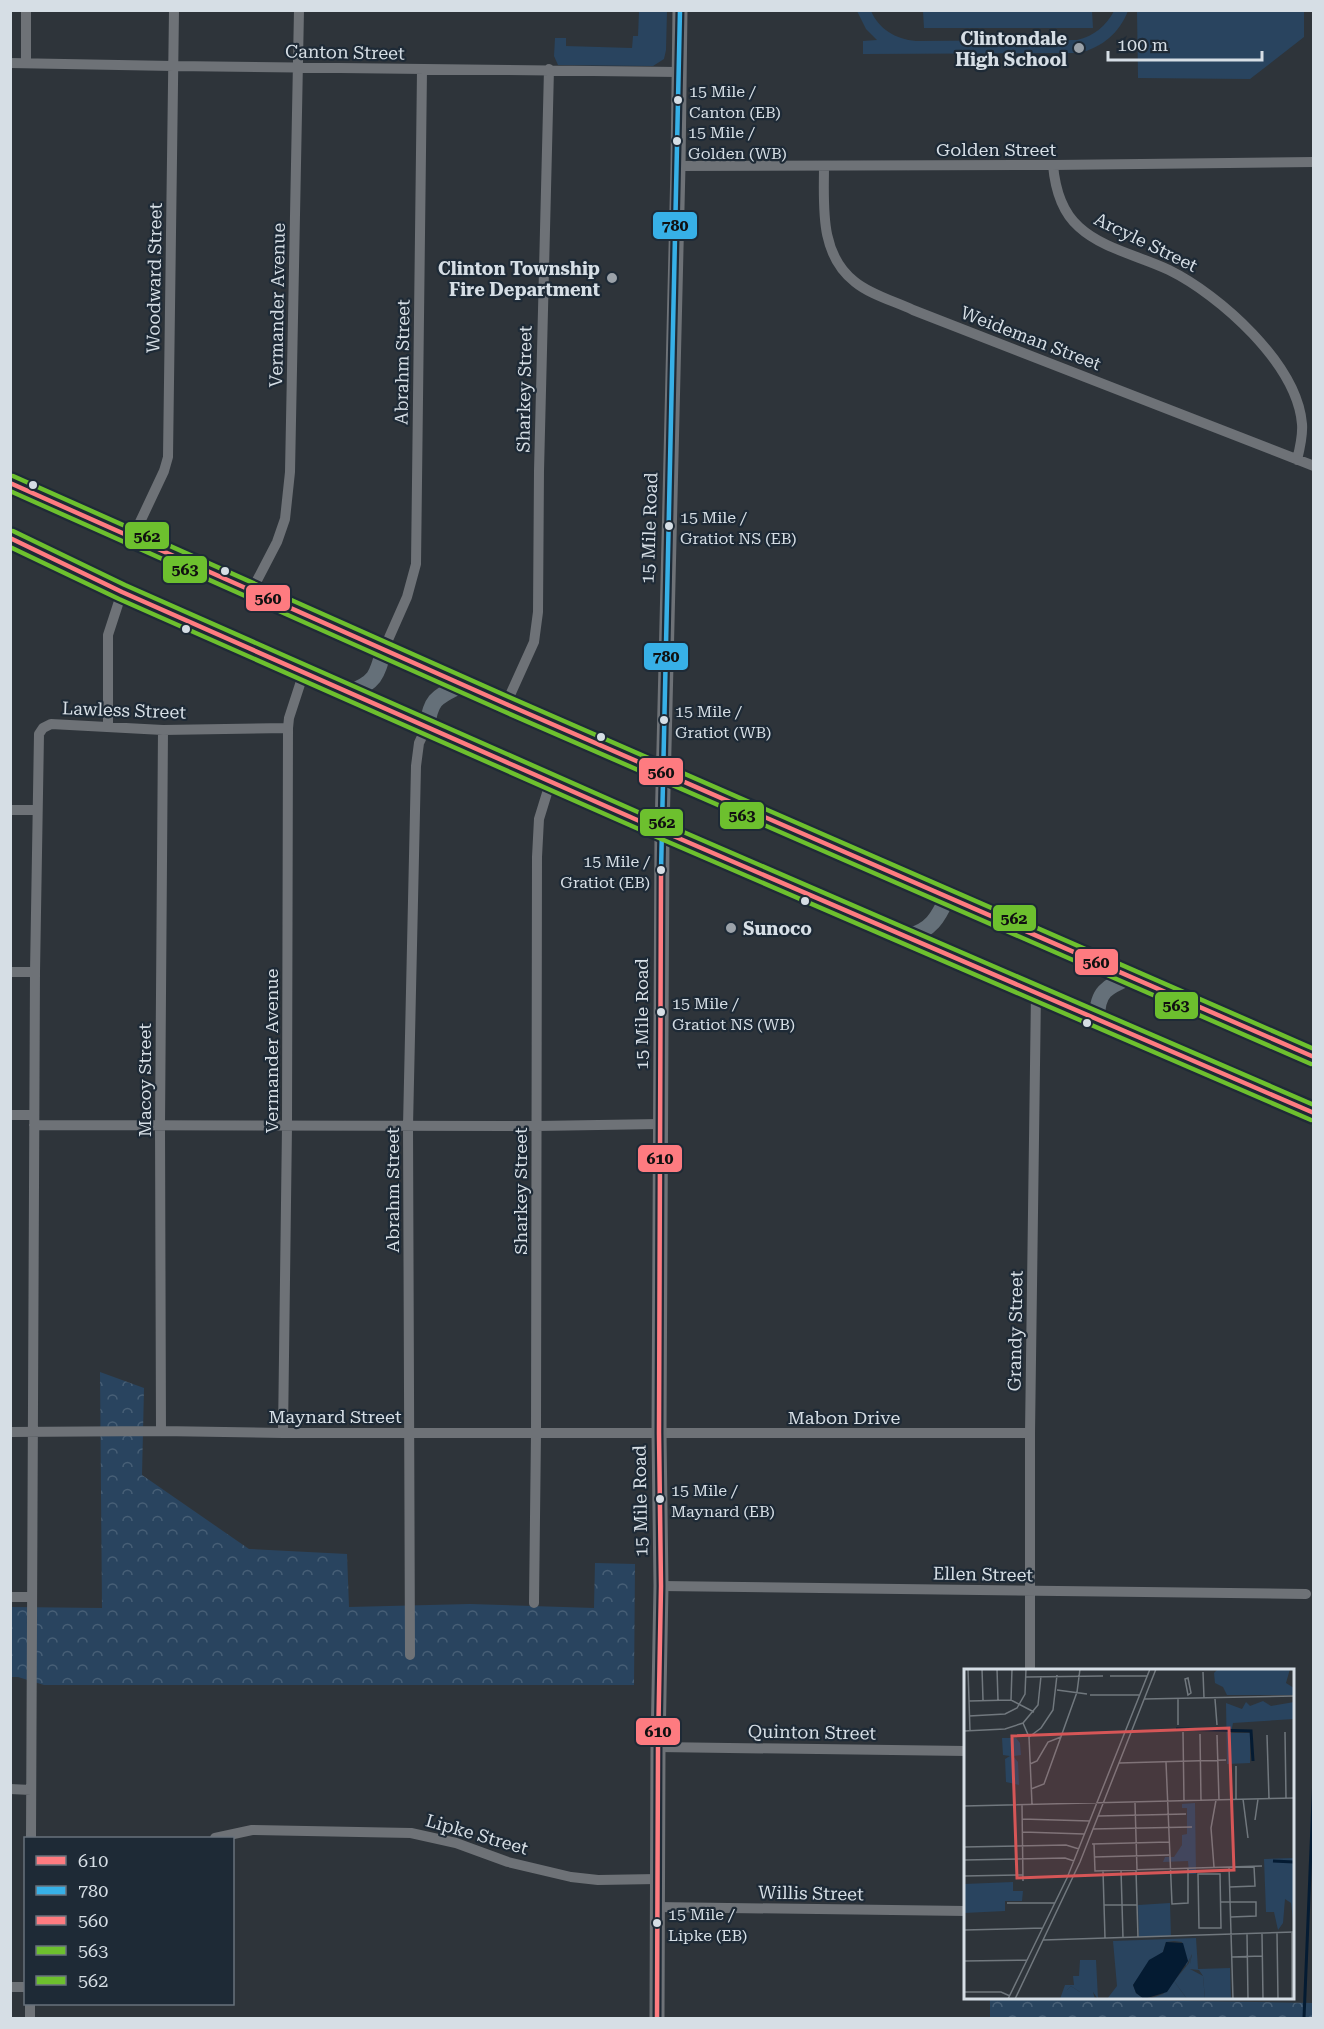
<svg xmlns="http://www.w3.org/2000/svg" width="1324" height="2029" viewBox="0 0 1324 2029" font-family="'Roboto Serif',serif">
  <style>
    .green { fill: #29445f }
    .forest { fill: url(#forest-crowns) }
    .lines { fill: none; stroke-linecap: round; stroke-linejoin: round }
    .stream { stroke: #041b32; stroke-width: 3 }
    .street { stroke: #6e7277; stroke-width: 10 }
    .secondary { stroke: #6e7277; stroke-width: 15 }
    .primary { stroke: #657079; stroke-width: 16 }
    .bus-1-casing { stroke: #1e2a36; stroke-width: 9 }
    .bus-2-casing { stroke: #1e2a36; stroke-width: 9 }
    .bus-3-casing { stroke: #1e2a36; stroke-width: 9 }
    .bus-4-casing { stroke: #1e2a36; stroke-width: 9 }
    .bus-5-casing { stroke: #1e2a36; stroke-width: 9 }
    .bus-1 { stroke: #fe7b80; stroke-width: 4.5 }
    .bus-2 { stroke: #37b0e7; stroke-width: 4.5 }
    .bus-3 { stroke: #fe7b80; stroke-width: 4.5 }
    .bus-4 { stroke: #6dc02e; stroke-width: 4.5 }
    .bus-5 { stroke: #6dc02e; stroke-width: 4.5 }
    .poi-dot { fill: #9ba2a9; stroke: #1e2a36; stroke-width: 2 }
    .bus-dot { fill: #d6dee5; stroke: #1e2a36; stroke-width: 2 }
    .labels { text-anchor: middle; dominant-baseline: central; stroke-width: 4.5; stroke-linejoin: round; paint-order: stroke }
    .bus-label { font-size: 16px; fill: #d6dee5; stroke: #1e2a36; text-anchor: start }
    .poi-label { font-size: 18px; font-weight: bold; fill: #d6dee5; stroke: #1e2a36; text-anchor: end }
    .street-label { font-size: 18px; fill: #d6dee5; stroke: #1e2a36 }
    .inset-river { fill: none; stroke: #041b32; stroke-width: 3 }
    .inset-road { fill: none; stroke: #71787e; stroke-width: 1.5 }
    .view { fill: #d65657; fill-opacity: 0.15; stroke: #d65657; stroke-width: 3 }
    .inset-edge { fill: none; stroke: #d6dee5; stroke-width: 3 }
    .line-badge { stroke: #1e2a36; stroke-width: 2 }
    .pale-badge-label { font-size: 16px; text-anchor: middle; font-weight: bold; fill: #111 }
  </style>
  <defs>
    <pattern id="forest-crowns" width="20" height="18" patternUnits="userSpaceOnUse" patternTransform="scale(1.5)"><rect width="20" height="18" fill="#29445f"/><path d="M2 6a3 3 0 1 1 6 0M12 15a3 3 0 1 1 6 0" fill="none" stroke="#475f76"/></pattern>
  </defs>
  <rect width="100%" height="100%" fill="#2e343a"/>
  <!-- green -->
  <path class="green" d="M639,11h28l-1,39 -2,9 -11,7 -95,-1 -4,-9 1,-18h11v8l66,2 1,-12h5z
    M857,11h14c8,18 24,28 45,30l161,-1c17,-4 29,-14 37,-29h14c-9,22 -25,36 -49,42l-216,1v-13l14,-1 -11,-11z
    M923,11h169l1,17h-169z
    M1137,11h167v26l-54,42 -112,-1z"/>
  <!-- forest -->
  <path class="forest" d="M100,1372l44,16 -2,87 107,74 98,5 2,53 121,-3 124,4 1,-45 40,1 -1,121h-590l-26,-8h-7v-70l91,1z
    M990,1998l323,5v15h-323z"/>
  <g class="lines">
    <!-- stream -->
    <path class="stream" d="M1304,2018l10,-242"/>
    <!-- street -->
    <path class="street" d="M10,63l163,3 505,6
      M26,63v-53
      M1053,165c2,23 9,47 26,62 24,22 61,29 90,43 51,25 128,94 133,154 1,12 -2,24 -5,36
      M678,166l375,-1 261,-3
      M824,166c0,40 -5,88 31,116 16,13 39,19 58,28l401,156
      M132,539l32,-68 4,-14 6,-447
      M251,592l26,-50 8,-23 5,-47 9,-462
      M384,649l23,-52 9,-33 6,-494
      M506,704l28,-62 4,-30 1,-141 10,-402
      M108,726v-91l14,-43
      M10,810h27
      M10,972h25
      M10,1115h24
      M34,1125l503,1 123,-2
      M161,1431l-1,-305 3,-396
      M10,1432l151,-1 122,2h747
      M283,1433l4,-307 1,-398 1,-10 15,-46
      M661,1586l645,8
      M10,1597h21
      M534,1603l2,-170 1,-576 2,-38 12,-39
      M410,1655l-2,-529 8,-360 3,-23 8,-17
      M1030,1670v-237l6,-441
      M658,1747l308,4
      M10,1789l21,1
      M31,1838l4,-866 4,-238 4,-6 8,-4 112,6 125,-2
      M215,1838l37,-8 159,3 45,10 52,19 63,15 27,3 59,-1
      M657,1907l309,4
      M10,1987h16
      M30,2018v-14"/>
    <!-- secondary -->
    <path class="secondary" d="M657,2018l1,-271 3,-161 -2,-153 3,-602 16,-665 2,-156"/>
    <!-- primary -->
    <path class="primary" d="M10,483l122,56 374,165 808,353
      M10,538l112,54 540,239 61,25 591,257
      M350,692c26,-10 27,-17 34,-43
      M427,726c4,-29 11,-29 36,-42
      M909,936c22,-6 29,-18 38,-38
      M1097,1018c0,-27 10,-31 33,-41"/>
    <!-- bus-1 casing -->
    <g class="bus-1-casing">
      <path id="bus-1" d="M657,2018l1,-271 3,-161 -2,-153 2,-561"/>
    </g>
    <!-- bus-2 casing -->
    <g class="bus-2-casing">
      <path id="bus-2" d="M661,872l19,-862"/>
    </g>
    <!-- bus-3 casing -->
    <g class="bus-3-casing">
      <path id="bus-3" d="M10,483l496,221 808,353
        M10,538l112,54 540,239 652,282"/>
    </g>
    <!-- bus-4 casing -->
    <g class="bus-4-casing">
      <path id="bus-4" d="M10,491l493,220 808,353
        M10,547l109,52 540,239 652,282"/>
    </g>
    <!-- bus-5 casing -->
    <g class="bus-5-casing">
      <path id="bus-5" d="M13,476l496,221 805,352
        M13,531l112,54 540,239 649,281"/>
    </g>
    <!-- bus-1 -->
    <use href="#bus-1" class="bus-1"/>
    <!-- bus-2 -->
    <use href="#bus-2" class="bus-2"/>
    <!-- bus-3 -->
    <use href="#bus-3" class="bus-3"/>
    <!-- bus-4 -->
    <use href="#bus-4" class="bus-4"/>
    <!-- bus-5 -->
    <use href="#bus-5" class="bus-5"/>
  </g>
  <!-- markers -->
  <g class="poi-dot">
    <circle cx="1079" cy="48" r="6"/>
    <circle cx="612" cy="278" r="6"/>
    <circle cx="731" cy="928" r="6"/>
  </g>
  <g class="bus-dot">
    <circle cx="678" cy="100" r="5"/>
    <circle cx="677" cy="141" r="5"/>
    <circle cx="33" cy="485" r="5"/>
    <circle cx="669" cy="526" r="5"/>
    <circle cx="225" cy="571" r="5"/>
    <circle cx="186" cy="629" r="5"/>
    <circle cx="664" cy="720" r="5"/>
    <circle cx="601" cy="737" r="5"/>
    <circle cx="661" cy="870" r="5"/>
    <circle cx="805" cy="901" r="5"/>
    <circle cx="661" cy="1012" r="5"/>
    <circle cx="1087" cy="1023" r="5"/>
    <circle cx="660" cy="1499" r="5"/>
    <circle cx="657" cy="1923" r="5"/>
  </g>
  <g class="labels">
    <!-- bus labels -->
    <g class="bus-label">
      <text x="689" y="91">15 Mile /<tspan x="689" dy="21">Canton (EB)</tspan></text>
      <text x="688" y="132">15 Mile /<tspan x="688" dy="21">Golden (WB)</tspan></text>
      <text x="680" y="517">15 Mile /<tspan x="680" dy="21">Gratiot NS (EB)</tspan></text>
      <text x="675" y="711">15 Mile /<tspan x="675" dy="21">Gratiot (WB)</tspan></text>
      <text x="650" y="861" text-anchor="end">15 Mile /<tspan x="650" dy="21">Gratiot (EB)</tspan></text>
      <text x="672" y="1003">15 Mile /<tspan x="672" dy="21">Gratiot NS (WB)</tspan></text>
      <text x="671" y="1490">15 Mile /<tspan x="671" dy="21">Maynard (EB)</tspan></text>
      <text x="668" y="1914">15 Mile /<tspan x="668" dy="21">Lipke (EB)</tspan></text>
    </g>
    <!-- poi labels -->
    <g class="poi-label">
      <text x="1067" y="38">Clintondale<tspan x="1067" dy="21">High School</tspan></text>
      <text x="600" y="268">Clinton Township<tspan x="600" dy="21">Fire Department</tspan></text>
      <text x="743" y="928" text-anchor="start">Sunoco</text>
    </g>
    <!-- street labels -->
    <g class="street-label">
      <text transform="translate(345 52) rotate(1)">Canton Street</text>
      <text x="996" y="149">Golden Street</text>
      <text transform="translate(1146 242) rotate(26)">Arcyle Street</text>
      <text transform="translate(154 278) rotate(-89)">Woodward Street</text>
      <text transform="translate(277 305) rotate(-89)">Vermander Avenue</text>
      <text transform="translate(1031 338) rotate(21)">Weideman Street</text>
      <text transform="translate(402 362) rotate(-89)">Abrahm Street</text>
      <text transform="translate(524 389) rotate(-89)">Sharkey Street</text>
      <text transform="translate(649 528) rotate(-88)">15 Mile Road</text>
      <text transform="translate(124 710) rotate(2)">Lawless Street</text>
      <text transform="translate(641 1014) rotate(-90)">15 Mile Road</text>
      <text transform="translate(271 1051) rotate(-90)">Vermander Avenue</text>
      <text transform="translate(144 1080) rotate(-90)">Macoy Street</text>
      <text transform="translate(392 1190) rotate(-90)">Abrahm Street</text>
      <text transform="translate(520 1191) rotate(-90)">Sharkey Street</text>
      <text transform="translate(1015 1331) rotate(-89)">Grandy Street</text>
      <text x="335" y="1416">Maynard Street</text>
      <text x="844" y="1417">Mabon Drive</text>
      <text transform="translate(640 1501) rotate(-91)">15 Mile Road</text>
      <text transform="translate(983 1574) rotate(1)">Ellen Street</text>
      <text transform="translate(812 1732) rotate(1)">Quinton Street</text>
      <text transform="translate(477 1834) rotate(16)">Lipke Street</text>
      <text transform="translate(811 1893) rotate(1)">Willis Street</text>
    </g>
  </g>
  <!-- overview -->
  <g transform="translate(964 1669)">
    <rect width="330" height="330" fill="#2e343a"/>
    <path d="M38,69h14l4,5 1,12 -8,1 5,6 1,23 -13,-3 -1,-23 5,-3 -7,-1zM49,213v9h10l-1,10h-17v10l-41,2v-29zM206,234l1,33 -32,1 -1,-32zM227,284l-1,16 13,7 2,23h-18l-13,-18 15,-18zM107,317l9,6h13l2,7h-28v-9z" fill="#29445f"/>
    <path d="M254,0h72l-4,14 8,5v7h-67l-4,-8 -8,-4 -1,-10zM299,32l8,5 23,-4v17l-61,4 -2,10h19v30l-23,1 -1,-61 16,6 4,-7 4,4zM231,134l1,71h-7l-1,-13 -25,1 2,-5h9l8,-12v-10l5,-1v-26h-5v-4zM330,189v70l-3,-25 -6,-4 -2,24 -5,7 -4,-18h-8l-2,-53zM232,269l2,31 32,-1 1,31h-26l-2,-23 -4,-6 -10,-1 3,-15 -6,12 -4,-24 -8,-1 -8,1 -3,10 -14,11 -16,22 3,8 8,6h-37l10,-13 -4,-45zM116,291h16l2,39 -5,-7h-13l-9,-6 -4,4v9h-7l5,-14h9l-1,-9h6zM210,312l13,18h-38l14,-5z" fill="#29445f"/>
    <path d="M202,273l17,1 5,18 -21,31 -23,7 -8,-6 -3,-8 16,-25 14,-8z" fill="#041b32"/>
    <path class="inset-river" d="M212,60l75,2 2,30M309,192l21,1"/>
    <path class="inset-road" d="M4,0l2,62M18,0l1,31M33,0l1,31M239,3l1,26M146,7h37M62,8l77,-1M224,9l3,15 -3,2 -3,-16zM93,21l30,4M126,26h50M180,30l150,-3M214,30v26M251,30l2,26M47,31l1,-31M5,32l42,-1 23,12M5,47l36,-2 12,-6 8,-14 1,-25M59,54l6,14 3,67M0,62l41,-2 18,-6 15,-18 3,-29M219,63l1,69M321,63l1,66M236,65l1,67M253,66l2,65M303,66l2,63M65,68l12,-9 12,-18 4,-35M202,93l6,142 16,-1v-35M155,94l107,-3M66,95l7,-3 11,-19 13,-5M272,97v33M67,120l13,-5 33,-92 3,-23M279,130l5,39M171,134l2,67M58,136l1,76M0,137l330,-8M134,147l88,-2M58,150l68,2M291,151l3,-21M129,160l99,-2M59,163l61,2M128,175l77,-2M130,175l1,27 167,-5M0,178l102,-2 13,4M130,188l75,-2M0,191l101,-2 9,3M250,198l-3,-39 5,-28M265,198l4,132M157,201l2,68M172,201l2,68M139,202l2,67M234,205h22l1,54h-22zM0,207l59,-1M266,218l25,-1 -1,-20M256,233h36v14l-25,1M43,234h48M140,236h33M0,261l79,-2M313,264l1,66M283,265l1,65M298,265l1,65M79,271l251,-8M268,288l30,-1M0,292l63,-1M0,323h37l9,4M44,330l59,-121 83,-209M51,330l65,-137 76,-193M328,330v-66"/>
    <path class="view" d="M265,59l5,142 -217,8 -5,-142z"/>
    <rect width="330" height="330" class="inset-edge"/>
  </g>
  <g class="line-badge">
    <rect x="652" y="211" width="46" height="29" rx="6" fill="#37b0e7"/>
    <rect x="124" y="521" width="46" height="29" rx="6" fill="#6dc02e"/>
    <rect x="162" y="555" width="46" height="29" rx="6" fill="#6dc02e"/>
    <rect x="245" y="584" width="46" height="28" rx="6" fill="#fe7b80"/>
    <rect x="643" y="642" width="46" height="29" rx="6" fill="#37b0e7"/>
    <rect x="638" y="757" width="46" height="29" rx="6" fill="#fe7b80"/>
    <rect x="719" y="801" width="46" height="29" rx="6" fill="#6dc02e"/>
    <rect x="639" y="808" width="45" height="29" rx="6" fill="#6dc02e"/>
    <rect x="992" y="904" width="45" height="28" rx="6" fill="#6dc02e"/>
    <rect x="1074" y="948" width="45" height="28" rx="6" fill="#fe7b80"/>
    <rect x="1154" y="991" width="45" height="29" rx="6" fill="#6dc02e"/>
    <rect x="637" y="1144" width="46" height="29" rx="6" fill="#fe7b80"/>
    <rect x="635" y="1717" width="46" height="29" rx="6" fill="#fe7b80"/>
  </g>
  <g class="pale-badge-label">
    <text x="675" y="231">780</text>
    <text x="147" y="542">562</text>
    <text x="185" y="575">563</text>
    <text x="268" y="604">560</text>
    <text x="666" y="662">780</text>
    <text x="661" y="778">560</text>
    <text x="742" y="821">563</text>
    <text x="662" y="828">562</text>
    <text x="1014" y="924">562</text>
    <text x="1096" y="968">560</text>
    <text x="1176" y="1011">563</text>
    <text x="660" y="1164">610</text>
    <text x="658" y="1737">610</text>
  </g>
  <!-- border -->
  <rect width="1324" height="2029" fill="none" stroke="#d6dee5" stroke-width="24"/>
  <!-- legend -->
  <rect x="24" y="1837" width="210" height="168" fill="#1e2a36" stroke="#68727c" stroke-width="1.5"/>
  <rect x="36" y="1856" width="30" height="9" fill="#fe7b80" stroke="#68727c" stroke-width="1.5"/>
  <text x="78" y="1867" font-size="18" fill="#d6dee5">610</text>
  <rect x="36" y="1886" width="30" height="9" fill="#37b0e7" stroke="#68727c" stroke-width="1.5"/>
  <text x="78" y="1897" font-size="18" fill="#d6dee5">780</text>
  <rect x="36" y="1916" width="30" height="9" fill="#fe7b80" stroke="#68727c" stroke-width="1.5"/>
  <text x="78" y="1927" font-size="18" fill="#d6dee5">560</text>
  <rect x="36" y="1946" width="30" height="9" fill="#6dc02e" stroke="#68727c" stroke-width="1.5"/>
  <text x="78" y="1957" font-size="18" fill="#d6dee5">563</text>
  <rect x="36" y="1976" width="30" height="9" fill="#6dc02e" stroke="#68727c" stroke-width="1.5"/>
  <text x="78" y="1987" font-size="18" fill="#d6dee5">562</text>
  <!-- scale -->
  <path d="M1108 51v9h154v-9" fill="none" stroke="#d6dee5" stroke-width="3"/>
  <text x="1117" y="51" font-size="18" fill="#d6dee5" stroke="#1e2a36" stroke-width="4.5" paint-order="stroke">100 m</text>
</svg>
